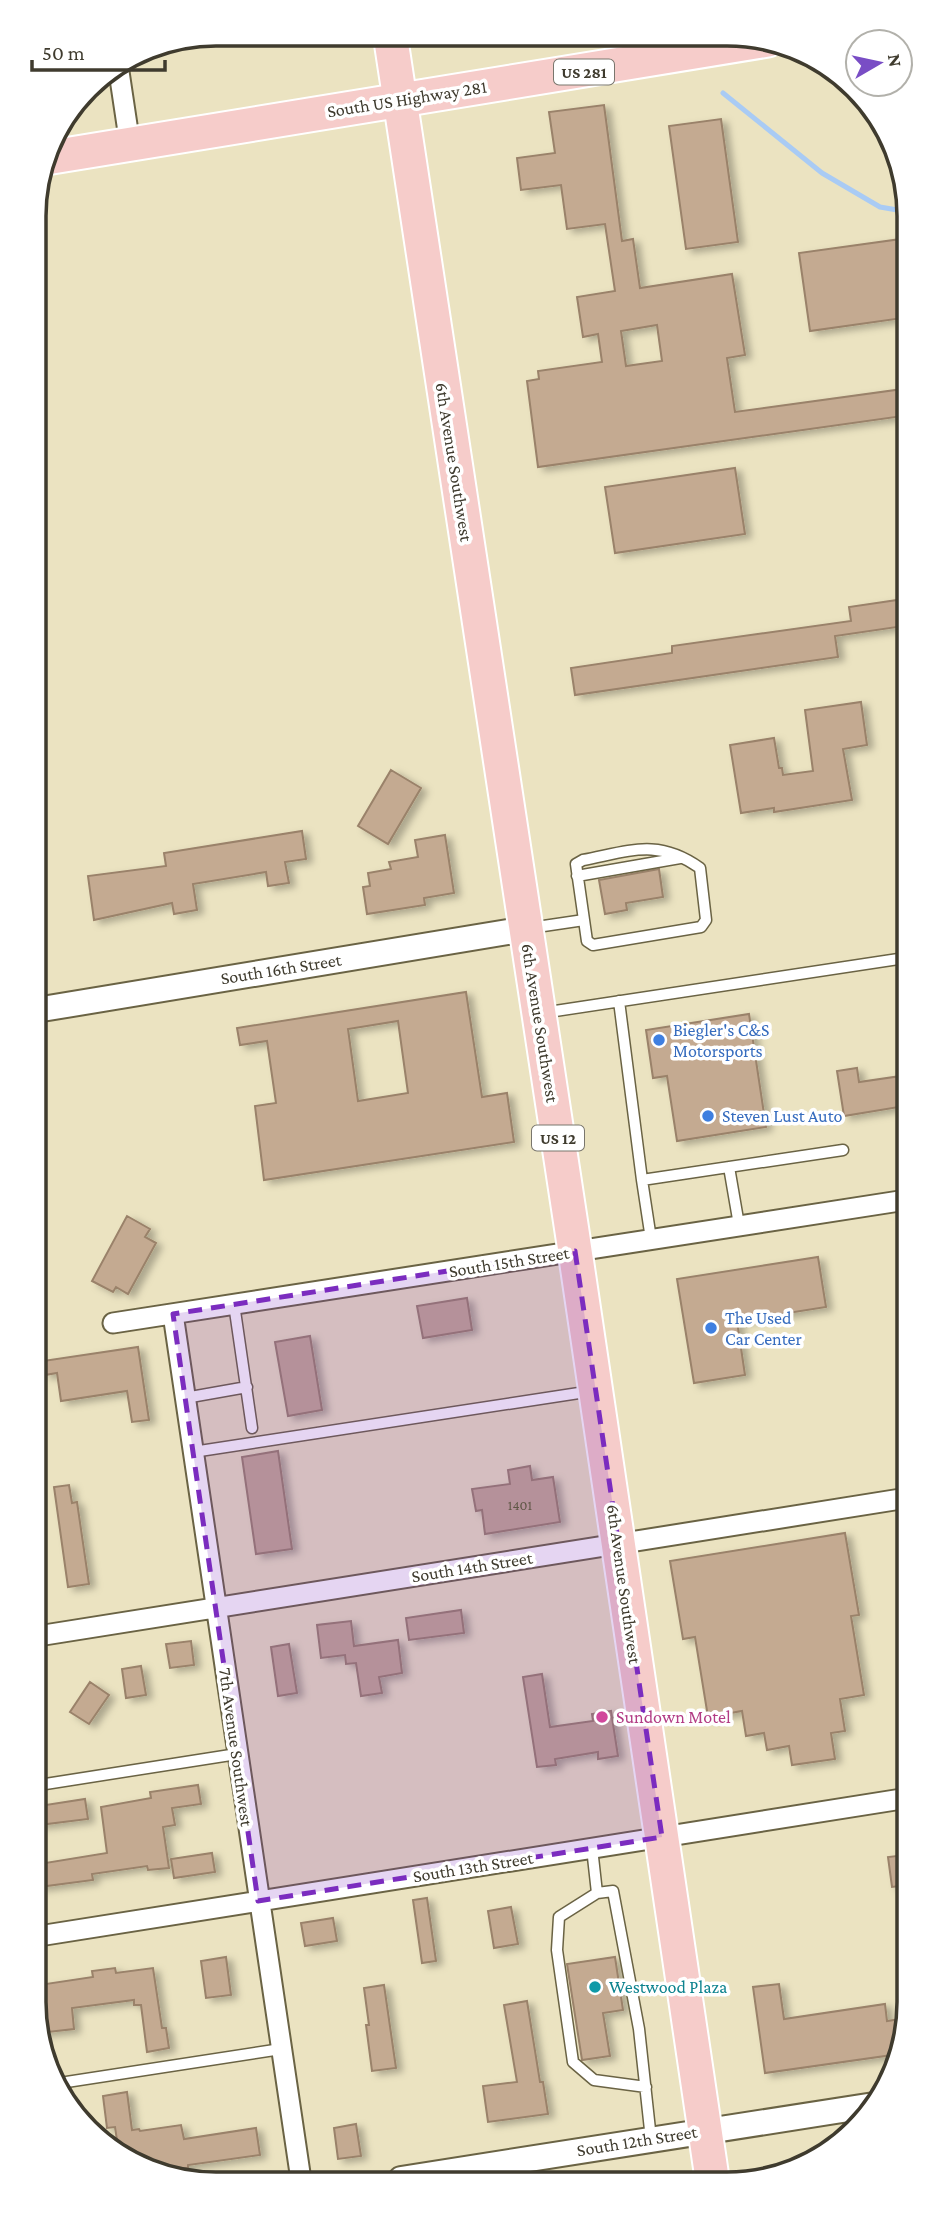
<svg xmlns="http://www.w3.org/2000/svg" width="942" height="2217" viewBox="0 0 942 2217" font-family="'Crimson Pro',serif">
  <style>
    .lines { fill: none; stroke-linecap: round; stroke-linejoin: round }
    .stream { stroke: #a9cbf4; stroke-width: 5 }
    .building { fill: #c4aa91; stroke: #9a826a; stroke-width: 2; fill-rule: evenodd; filter: url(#shadow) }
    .service-casing { stroke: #6a6344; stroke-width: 13 }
    .minor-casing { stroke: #6a6344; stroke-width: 23 }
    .tertiary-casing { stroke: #6a6344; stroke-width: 28 }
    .trunk-casing { stroke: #fff; stroke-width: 37 }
    .service { stroke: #fff; stroke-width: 10 }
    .minor { stroke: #fff; stroke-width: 19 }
    .tertiary { stroke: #fff; stroke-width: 24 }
    .trunk { stroke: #f6ccca; stroke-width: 33 }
    .marked { fill: #7b2cbf; fill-opacity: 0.2; stroke: #7b2cbf; stroke-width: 5; stroke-dasharray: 14 9; stroke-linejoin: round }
    .shop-dot { fill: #3f7fe0; stroke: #fff; stroke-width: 2.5 }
    .hotel-dot { fill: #d1479c; stroke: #fff; stroke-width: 2.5 }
    .culture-dot { fill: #0f9aa8; stroke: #fff; stroke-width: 2.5 }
    .labels { text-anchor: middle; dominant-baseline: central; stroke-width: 7; stroke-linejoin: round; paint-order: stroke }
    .number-label { font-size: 14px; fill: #605747 }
    .shield { fill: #fff; stroke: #79766d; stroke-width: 2 }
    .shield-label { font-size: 16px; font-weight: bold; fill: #3f3b2e }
    .street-label { font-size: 18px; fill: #3f3b2e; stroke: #fff }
    .shop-label { font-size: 18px; fill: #366cbe; stroke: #fff; text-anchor: start }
    .hotel-label { font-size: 18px; fill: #b23c85; stroke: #fff; text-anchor: start }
    .culture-label { font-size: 18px; fill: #0d838f; stroke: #fff; text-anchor: start }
    .rim { fill: none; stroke: #3f3b2e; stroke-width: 3.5 }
  </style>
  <defs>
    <filter id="shadow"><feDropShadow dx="6" dy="3.5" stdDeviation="3.5" flood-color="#0004"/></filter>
  </defs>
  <rect width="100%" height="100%" fill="#ebe3c1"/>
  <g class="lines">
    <!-- stream -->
    <path class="stream" d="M723,93l99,80 58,34 23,4"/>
  </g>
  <!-- building -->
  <path class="building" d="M604,105l18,136 11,-2 7,49 92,-14 13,81 -18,3 8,54 168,-23v27l-365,51 -11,-86 12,-2 -1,-8 64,-9 -4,-28 -15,3 -6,-40 38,-6 -10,-67 -38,5 -6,-44 -40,5 -4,-32 38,-5 -6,-41zM657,325l5,36 -36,5 -5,-35z
    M721,119l17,123 -52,7 -17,-123z
    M901,239l2,79 -93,13 -11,-78z
    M735,468l10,66 -130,19 -10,-66z
    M904,599v27l-69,10 3,21 -263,38 -4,-27 101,-15v-7l179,-25 -2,-14z
    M861,702l6,43 -24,4 9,51 -78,12v-4l-33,5 -11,-68 44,-7 5,30h3l1,7 30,-4 -8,-61z
    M391,770l30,18 -33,56 -30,-18z
    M302,831l4,28 -21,3 4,21 -21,3 -2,-14 -73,12 4,26 -23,4 -2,-11 -78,17 -6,-44 78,-10 -2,-13z
    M445,835l9,58 -30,5 1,7 -58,9 -4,-27 7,-1 -2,-13 23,-4 -2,-7 29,-5 -3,-17z
    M659,869l4,28 -37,6 1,7 -22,4 -6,-34z
    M466,992l16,105 25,-4 7,49 -250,38 -9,-74 21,-3 -9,-62 -27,4 -3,-17zM398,1021l10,72 -50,8 -10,-72z
    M749,1014l17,113 -89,14 -10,-65 -14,2 -7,-48z
    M857,1068l2,14 42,-6 4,30 -61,10 -7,-45z
    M127,1216l23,13 -5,8 11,6 -28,51 -12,-7 -3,5 -21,-11z
    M818,1257l8,50 -89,14 8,54 -51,8 -17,-104z
    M467,1298l5,32 -49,8 -6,-32z
    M310,1336l12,74 -34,6 -13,-74z
    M138,1347l11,73 -17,2 -5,-31 -66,10 -4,-28 -12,2 -2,-14z
    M278,1451l14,98 -36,5 -14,-97z
    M530,1466l2,14 21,-3 7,45 -75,12 -3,-24 -6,1 -4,-22 38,-5 -2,-14z
    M69,1485l3,18 5,-1 12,82 -21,3 -14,-100z
    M845,1533l14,82 -8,1 13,79 -24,4 5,32 -14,2 4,26 -43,6 -3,-19 -22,4 -3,-17 -18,3 -4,-25 -34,6 -13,-80 -12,2 -13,-78z
    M461,1610l3,23 -55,7 -3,-22z
    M351,1621l3,25 44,-6 4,33 -23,4 3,16 -21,3 -5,-33 -10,1 -1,-9 -24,3 -4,-33z
    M191,1641l3,24 -24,3 -4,-24z
    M289,1644l8,49 -19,3 -7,-49z
    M141,1666l5,29 -20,3 -4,-29z
    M542,1674l8,53 43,-6 -1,-7 19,-3 7,45 -20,3v-7l-43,7 1,6 -19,2 -14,-90z
    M90,1682l19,13 -20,29 -19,-12z
    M198,1785l3,19 -29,4 3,17 -12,2 6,41 -21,2 -1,-4 -55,8 1,6 -54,7v-23l68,-11 -6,-46 50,-9 -1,-6z
    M85,1799l3,20 -49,6v-19z
    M212,1853l3,19 -41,6 -3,-19z
    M905,1855l1,9 2,-1v22l-16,2 -4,-30z
    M427,1898l9,63 -14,2 -9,-63z
    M511,1907l7,37 -24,4 -6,-37z
    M333,1918l4,23 -32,5 -4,-23z
    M226,1957l5,38 -25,3 -5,-37z
    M615,1957l8,53 -20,3 7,43 -28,4 -15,-96z
    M115,1968l1,5 37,-5 9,60h4l3,20 -22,4 -6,-47h-7v-5l-62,8 2,21 -35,4v-48l54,-8 -1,-6z
    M779,1984l5,35 101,-15 2,17 20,-3 -8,36 -134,19 -12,-86z
    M384,1985l12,83 -24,3 -6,-46h3l-5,-37z
    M527,2001l13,81h3l5,32 -60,8 -5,-36 34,-4 -13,-77z
    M127,2092l5,38 7,-1 1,2 41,-6 3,14 72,-11 4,27 -72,10v3l-24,3 -46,-24 -3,-20 -8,1 -4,-32z
    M356,2124l5,32 -23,3 -4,-31z"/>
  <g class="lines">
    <!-- service casing -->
    <g class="service-casing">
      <path id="service" d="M577,876l103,-18
        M530,928l54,-8 3,21 6,4 108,-18 5,-7 -6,-52c-42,-30 -70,-17 -117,-8l-7,4 8,56
        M619,1001l23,179 201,-30
        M542,1013l363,-55
        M729,1167l10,58
        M642,1180l9,59
        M234,1304l18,124
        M185,1398l62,-11
        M193,1452l399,-61
        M39,1785l198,-31
        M592,1848l5,45 16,-2 26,138 12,110
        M597,1893l-38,24 -2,33 16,112 21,18 52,7
        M60,2083l221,-34"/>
    </g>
    <!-- minor casing -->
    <g class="minor-casing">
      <path id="minor" d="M118,65l12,80
        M173,1314l128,866
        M113,1323l793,-123
        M38,1636l869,-138
        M39,1936l869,-138"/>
    </g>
    <!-- tertiary casing -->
    <g class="tertiary-casing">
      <path id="tertiary" d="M36,1010l490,-81
        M401,2179l473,-74"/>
    </g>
    <!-- trunk casing -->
    <g class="trunk-casing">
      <path id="trunk" d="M390,34l185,1217 137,927
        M46,158l722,-118"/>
    </g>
    <!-- service -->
    <use href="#service" class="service"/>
    <!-- minor -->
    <use href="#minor" class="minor"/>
    <!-- tertiary -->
    <use href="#tertiary" class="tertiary"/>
    <!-- trunk -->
    <use href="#trunk" class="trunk"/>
  </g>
  <!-- marked area -->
  <path class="marked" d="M575,1251l87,586 -404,64 -85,-587z"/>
  <!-- markers -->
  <g class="shop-dot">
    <circle cx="659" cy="1040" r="7"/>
    <circle cx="708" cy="1116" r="7"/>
    <circle cx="711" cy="1328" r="7"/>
  </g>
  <circle class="hotel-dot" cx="602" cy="1717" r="7"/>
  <circle class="culture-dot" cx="595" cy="1987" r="7"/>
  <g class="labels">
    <!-- number labels -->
    <g class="number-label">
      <text x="520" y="1505">1401</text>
    </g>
    <!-- shield labels -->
    <g class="shield">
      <rect x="554" y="59.5" width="60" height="25" rx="5"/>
      <rect x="532" y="1125.5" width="52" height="25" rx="5"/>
    </g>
    <g class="shield-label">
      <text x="584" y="72">US 281</text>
      <text x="558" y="1138">US 12</text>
    </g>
    <!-- street labels -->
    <g class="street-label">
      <text transform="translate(407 99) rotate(-9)">South US Highway 281</text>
      <text transform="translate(454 462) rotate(81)">6th Avenue Southwest</text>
      <text transform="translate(281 969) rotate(-9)">South 16th Street</text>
      <text transform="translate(540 1023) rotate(81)">6th Avenue Southwest</text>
      <text transform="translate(509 1262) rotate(-9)">South 15th Street</text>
      <text transform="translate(472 1567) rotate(-9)">South 14th Street</text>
      <text transform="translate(624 1584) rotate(82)">6th Avenue Southwest</text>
      <text transform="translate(236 1747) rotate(82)">7th Avenue Southwest</text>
      <text transform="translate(473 1867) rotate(-9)">South 13th Street</text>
      <text transform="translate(637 2141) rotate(-9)">South 12th Street</text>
    </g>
    <!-- shop labels -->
    <g class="shop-label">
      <text x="673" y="1030">Biegler's C&amp;S<tspan x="673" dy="21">Motorsports</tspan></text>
      <text x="722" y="1116">Steven Lust Auto</text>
      <text x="725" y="1318">The Used<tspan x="725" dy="21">Car Center</tspan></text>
    </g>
    <!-- hotel labels -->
    <g class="hotel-label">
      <text x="616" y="1717">Sundown Motel</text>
    </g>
    <!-- culture labels -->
    <g class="culture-label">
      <text x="609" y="1987">Westwood Plaza</text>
    </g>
  </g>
  <!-- crop -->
  <path d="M0 0H942V2217H0ZM216 46H727A170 170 0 0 1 897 216V2002A170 170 0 0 1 727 2172H216A170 170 0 0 1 46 2002V216A170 170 0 0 1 216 46Z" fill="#fff" fill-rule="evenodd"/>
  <path class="rim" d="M216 46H727A170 170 0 0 1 897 216V2002A170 170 0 0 1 727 2172H216A170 170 0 0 1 46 2002V216A170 170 0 0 1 216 46Z"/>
  <!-- north arrow -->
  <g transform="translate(879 63) rotate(81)"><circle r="33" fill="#ffffff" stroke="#b2b1ab" stroke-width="2"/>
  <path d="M0-5L12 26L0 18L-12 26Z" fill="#794dc5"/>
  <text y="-10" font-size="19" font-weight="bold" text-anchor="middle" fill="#3f3b2e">N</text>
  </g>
  <!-- scale -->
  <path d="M32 60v10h133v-10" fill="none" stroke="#3f3b2e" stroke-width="3.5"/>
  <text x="42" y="60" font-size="21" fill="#3f3b2e" stroke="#ffffff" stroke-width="5" paint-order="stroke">50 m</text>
</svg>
